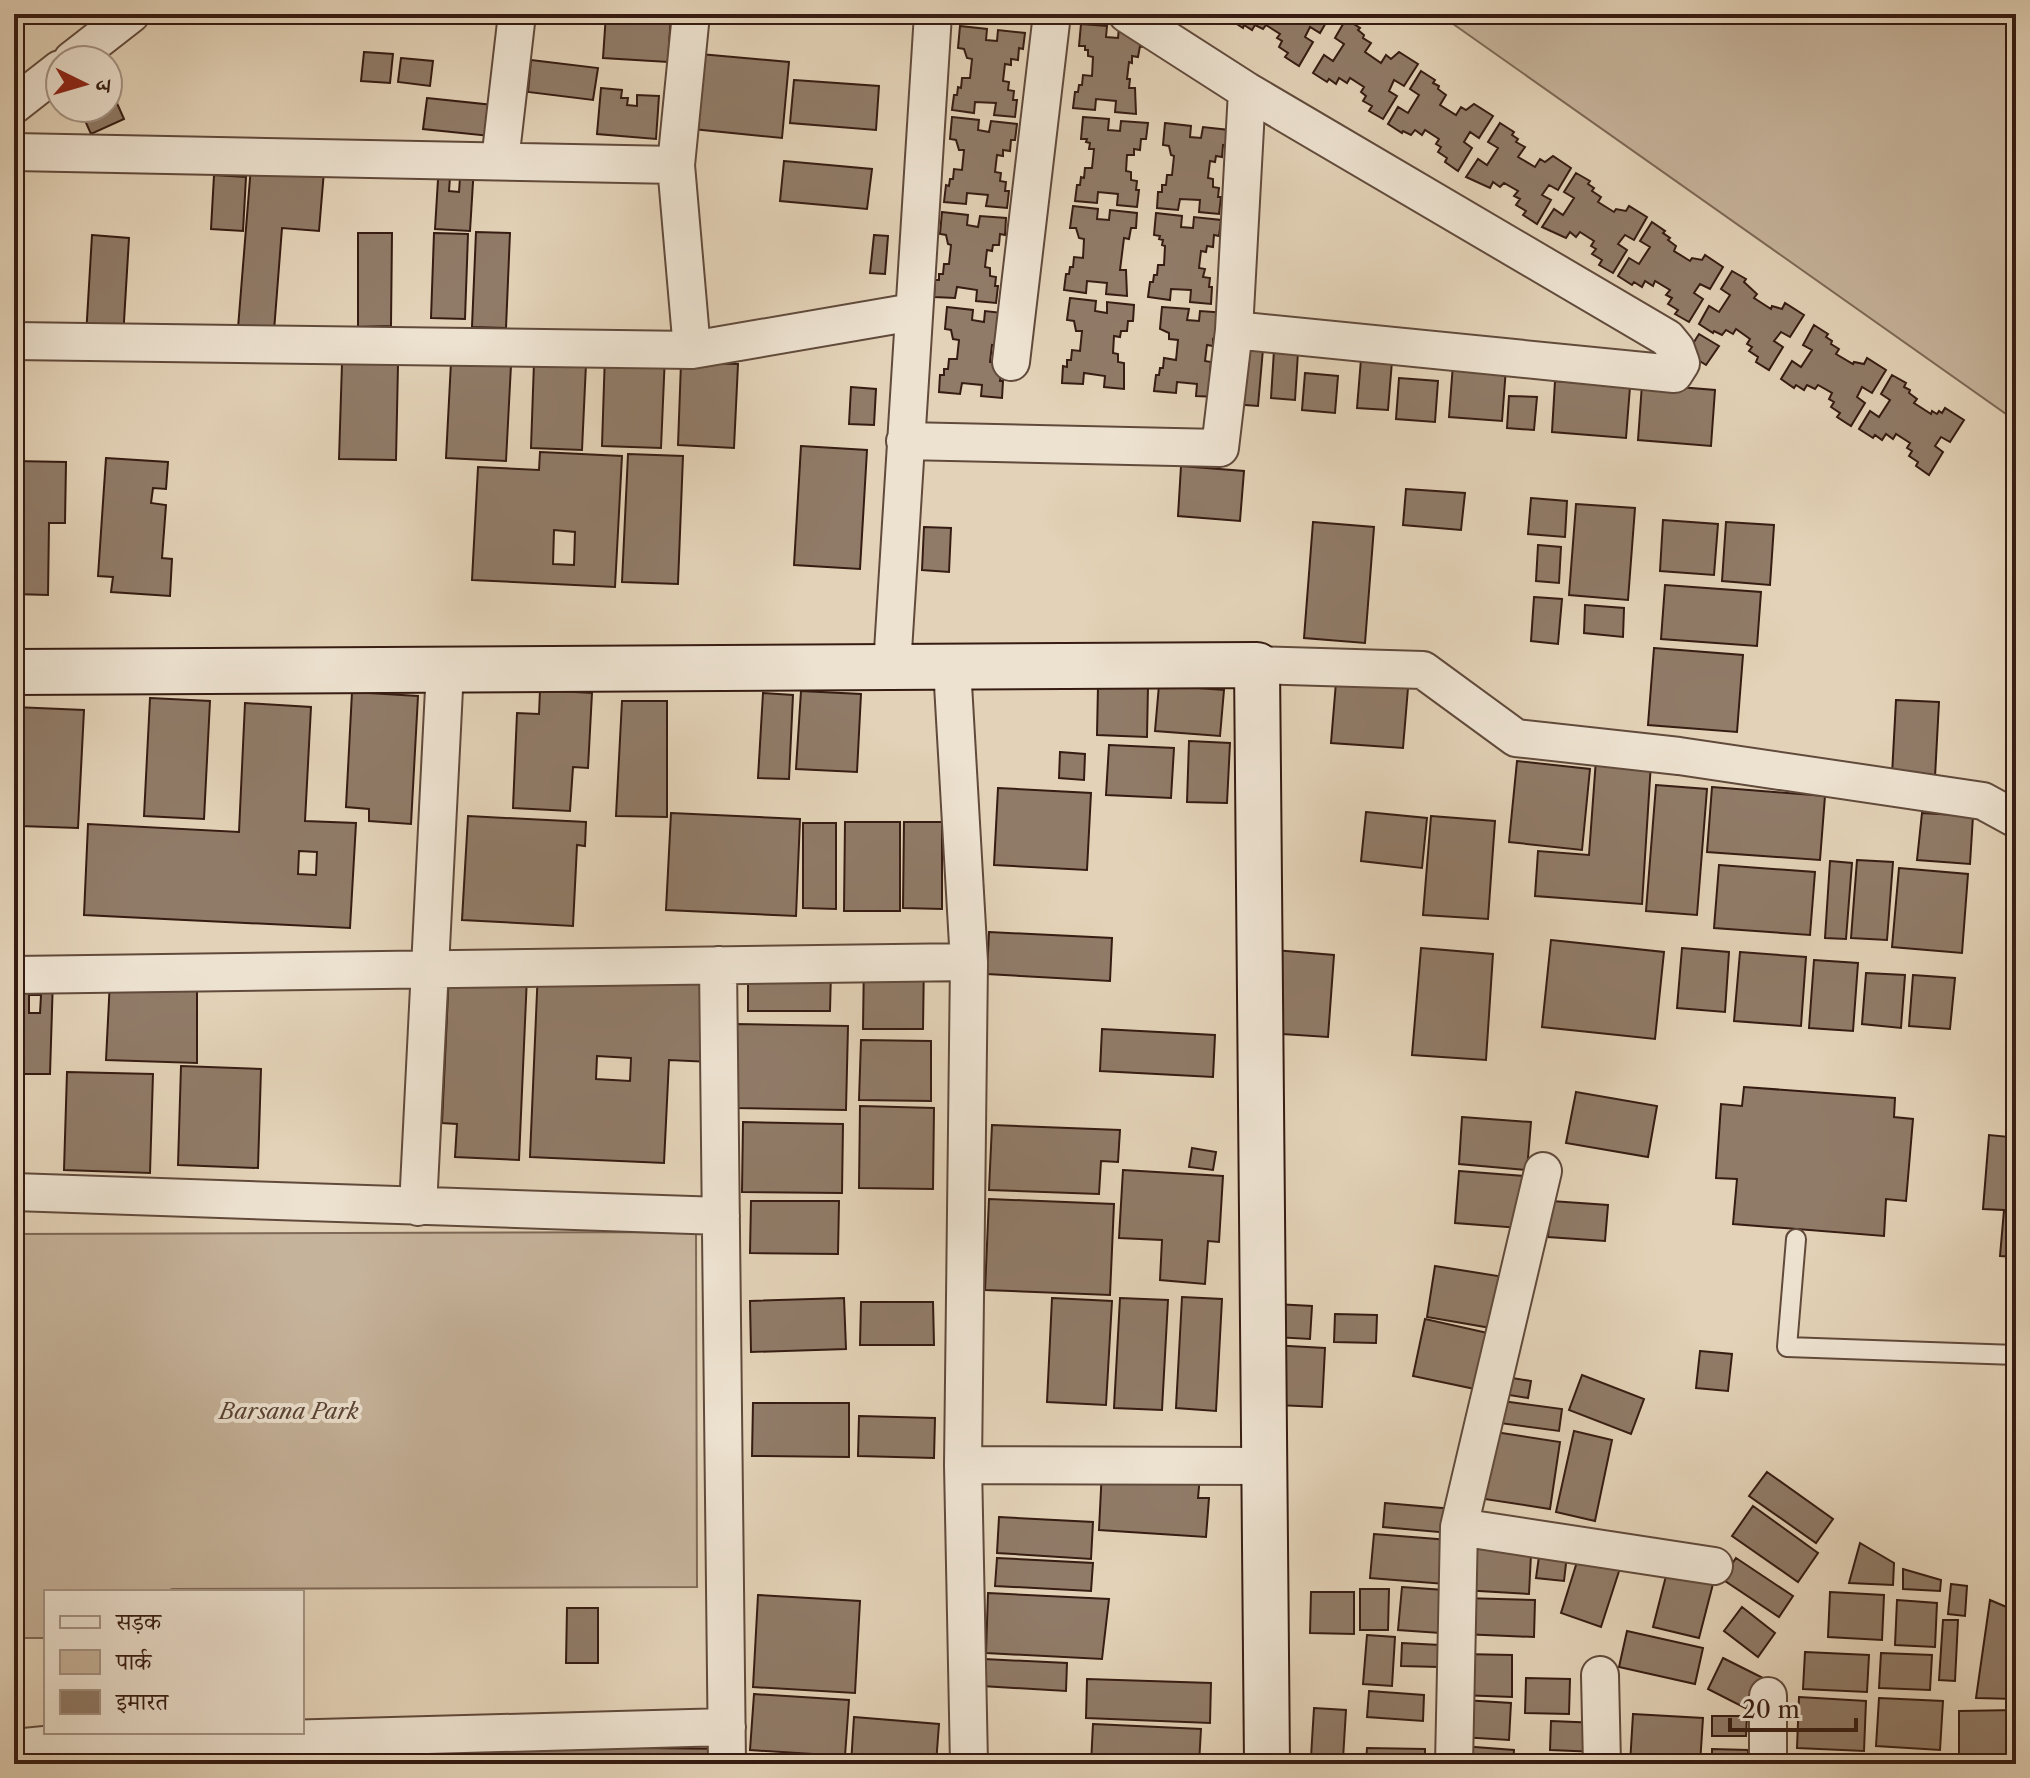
<svg xmlns="http://www.w3.org/2000/svg" width="2030" height="1778" viewBox="0 0 2030 1778" font-family="'Libre Caslon Text','Noto Serif Devanagari',serif">
  <style>
    .green { fill: #c6b39b; stroke: #7e6856; stroke-width: 2 }
    .building { fill: #907b68; stroke: #361c12; stroke-width: 2; fill-rule: evenodd }
    .lines { fill: none; stroke-linecap: round; stroke-linejoin: round }
    .lane-casing { stroke: #614a3b; stroke-width: 22 }
    .street-casing { stroke: #614a3b; stroke-width: 40 }
    .secondary-casing { stroke: #361c12; stroke-width: 48 }
    .lane { stroke: #ede2d0; stroke-width: 18 }
    .street { stroke: #ede2d0; stroke-width: 36 }
    .secondary { stroke: #ede2d0; stroke-width: 44 }
    .labels { text-anchor: middle; dominant-baseline: central; stroke-width: 8; stroke-linejoin: round; paint-order: stroke }
    .park-label { font-size: 22px; font-style: italic; fill: #5a4234; stroke: #ede2d0 }
  </style>
  <rect width="100%" height="100%" fill="#e3d2b7"/>
  <filter id="stains"><feTurbulence type="fractalNoise" baseFrequency=".0025" numOctaves="4"/><feColorMatrix values="0 0 0 0 .2 0 0 0 0 .09 0 0 0 0 .02 0 0 0 .5 -.17"/></filter>
  <radialGradient id="worn" r=".72"><stop offset=".6" stop-color="#630" stop-opacity="0"/><stop offset="1" stop-color="#630" stop-opacity=".3"/></radialGradient>
  <!-- green -->
  <path class="green" d="M1439,14h577v407z
    M696,1232l1,355 -525,2 -6,3h-120v46h-32v-404z"/>
  <!-- building -->
  <path class="building" d="M606,14h65l-3,48 -65,-4z
    M963,14h22l-1,6 -21,-3z
    M1005,14h21l-1,10 -21,-2z
    M1232,14h99l-11,19 -10,-6 -5,10 8,5 -14,24 -14,-9 3,-4 -9,-6 3,-6 -5,-3 3,-4 -14,-9 -3,4 -8,-4 -3,5 -8,-5 -1,3 -14,-9z
    M1346,19l14,9 -2,2 6,5 -1,3 8,5 -6,9 16,11 5,-8 5,4 8,-7 19,12 -14,22 -10,-6 -5,11 8,5 -14,23 -14,-8 3,-5 -9,-5 3,-5 -5,-4 3,-5 -14,-9 -3,5 -8,-5 -3,6 -7,-5 -2,3 -14,-9 11,-18 9,6 11,-17 -9,-6z
    M1081,24l26,2 -1,11 12,1 1,-11 25,20 -4,-1 -2,11 -6,-1v7l-3,-1 -2,17h3l-1,9h6l1,26 -21,-2 1,-11 -20,-2 -1,11 -22,-2 2,-16h3l1,-7h3l1,-10 9,1 1,-19 -5,-1v-6h-3v-4h-6z
    M960,26l27,3 -1,11 11,1 1,-11 27,3 -2,16 -4,-1 -1,12 -7,-1v6l-6,-1 -2,17 6,1 -1,8 6,1 -1,9h4l-2,17 -21,-2 2,-12 -21,-1 -1,11 -22,-3 2,-15h3l1,-8 3,1 1,-10h8l2,-19 -5,-1 -3,-9 -6,-1z
    M364,52l29,2 -3,29 -29,-2z
    M700,54l89,8 -7,76 -89,-9z
    M401,58l32,3 -3,25 -32,-4z
    M531,60l67,8 -5,32 -65,-8z
    M1421,71l14,9 -2,3 6,3 -1,3 8,6 -6,10 16,10 5,-8 5,3 8,-6 19,12 -14,22 -9,-6 -6,10 8,6 -14,23 -13,-9 2,-4 -9,-6 3,-5 -5,-3 3,-5 -14,-9 -3,5 -7,-5 -4,5 -8,-4 -1,2 -14,-9 10,-17 10,6 11,-18 -9,-6z
    M794,80l85,6 -3,44 -86,-7z
    M601,88l21,2 -1,8h7l-1,7 10,1v-11l22,1 -3,43 -59,-5z
    M427,98l66,7 -3,31 -67,-7z
    M116,101l8,18 -33,15 -8,-18 18,-8h7v-3z
    M952,117l27,3 -1,10 11,2 2,-11 26,3 -2,16h-4l-1,11 -7,-1v6l-6,-1 -2,17 6,1 -1,8 6,1 -1,9h4l-2,17 -21,-2 2,-11 -21,-2 -1,11 -22,-2 2,-17 3,1 1,-7h3l1,-10 8,1 2,-20h-5l-3,-10 -6,-1z
    M1083,117l26,2 -1,11 12,1 1,-10 27,2 -2,16h-5l-1,11 -6,-1v6h-7l-1,16 5,1v8l6,1 -1,9h3l-2,17 -20,-2 1,-11 -20,-2 -1,11 -22,-2 2,-16h3l1,-8 3,1 1,-10h7l2,-19h-5l1,-6 -4,-1 1,-3h-6z
    M1165,123l26,3 -1,11 11,1 2,-11 26,3 -1,16 -5,-1 -1,12 -6,-1 -1,6 -5,-1 -2,17 5,1v8l6,1 -1,9h3l-2,17 -20,-2 1,-12 -20,-1 -2,11 -21,-2 1,-16h4v-7h4l1,-10h5l2,-19 -3,-1 -2,-9 -6,-1z
    M1500,123l14,9 -2,3 6,4 -2,3 9,5 -7,10 17,10 5,-8 5,3 8,-6 18,12 -13,22 -9,-5 -7,10 9,5 -14,24 -14,-9 3,-4 -10,-6 4,-6 -6,-3 4,-5 -14,-8 -4,4 -7,-5 -3,6 -24,-11 12,-18 9,6 11,-17 -10,-6z
    M784,161l88,8 -5,40 -87,-8z
    M439,163l12,1 -2,27 10,1 2,-28 13,2 -4,65 -35,-2z
    M251,166l73,5 -5,60 -37,-3 -8,103 -36,-3z
    M1576,173l14,8 -2,3 6,4 -2,3 9,6 -3,5 16,10 2,-3 10,2 3,-5 18,11 -13,23 -9,-5 -7,9 9,6 -14,23 -14,-8 3,-5 -10,-6 4,-5 -5,-3 3,-5 -14,-9 -4,5 -6,-5 -4,6 -24,-11 12,-18 9,6 11,-17 -10,-6z
    M214,175l32,2 -3,54 -32,-2z
    M14,179h7l-4,58h-3z
    M1073,206l25,3 -1,10 12,1 1,-10 27,3 -1,15h-5l-2,11 -5,-1 -4,32h6l1,26 -21,-2 1,-11 -20,-2 -1,12 -22,-3 2,-16h3l1,-7h3l1,-10 9,1 1,-19 -5,-1 -3,-10h-6z
    M942,212l26,3 -1,10 11,2 2,-11 26,2 -1,17 -5,-1 -1,11h-6l-1,6 -5,-1 -2,17 5,1v8l6,1 -1,9h3l-2,17 -20,-2 1,-11 -20,-3 -2,11 -21,-1 1,-17h4v-6h4l1,-10h5l2,-19 -3,-1 -2,-9 -6,-1z
    M1156,213l26,3 -1,11 12,1 1,-11 27,3 -2,16 -5,-1 -1,12 -6,-1 -1,6 -5,-1 -2,17 6,1 -2,8 7,1 -1,9h3l-1,17 -21,-2 1,-12 -20,-1 -1,11 -22,-3 2,-15h3l1,-7h3l1,-10h6l1,-19 -3,-1 1,-5 -4,-1 1,-3 -6,-1z
    M1652,222l13,9 -2,2 7,5 -2,2 8,6 -2,5 16,10 2,-3 10,2 3,-5 18,12 -13,22 -10,-5 -6,9 9,6 -14,23 -14,-8 3,-4 -10,-6 4,-6 -6,-3 4,-5 -15,-9 -2,5 -8,-5 -3,6 -8,-5 -2,3 -14,-9 11,-18 10,6 11,-17 -10,-6z
    M476,232l34,1 -4,95 -34,-1z
    M358,233h34l-1,93 -33,1z
    M434,233l34,1 -3,85 -34,-1z
    M92,235l37,3 -6,100 -37,-2z
    M874,235l14,1 -3,38 -15,-1z
    M1732,271l14,8 -2,3 13,12 -3,4 17,11 1,-3 10,3 3,-6 19,12 -14,22 -9,-5 -7,9 9,6 -14,23 -13,-8 2,-5 -9,-6 3,-4 -5,-3 3,-5 -14,-10 -3,5 -7,-4 -4,5 -8,-4 -1,2 -14,-9 10,-18 10,6 11,-17 -9,-6z
    M1070,298l26,3 -1,10 12,2v-11l27,3 -1,16h-5l-1,10h-6l-1,6 -6,-1 -1,17 5,1v8l6,1v26l-20,-2 1,-11 -21,-3 -1,11 -21,-1 1,-17 4,1v-7h4l1,-10 8,1 2,-20h-6l-2,-10 -7,-1z
    M947,307l26,3 -1,10 12,2 1,-11 27,3 -15,32 -5,-1 -2,17 5,1v8l6,1 -1,9h3l-1,17 -21,-2 1,-11 -20,-2 -2,11 -21,-2 1,-17h4v-6h4l1,-10h8l2,-19 -6,-1 -2,-9 -6,-1z
    M1162,307l27,2 -2,11 12,1 1,-10 27,2 -8,27 -6,-1v7l-6,-1 -2,16 6,1 -1,9h6l1,26 -21,-1 1,-12 -20,-2 -1,11 -22,-2 2,-16h3l1,-7h3l1,-10 12,2 2,-20 -9,-1v-6l-9,-4z
    M1814,325l14,9 -2,3 6,4 -1,3 8,5 -3,5 17,10 1,-2 10,2 3,-6 19,12 -14,23 -10,-6 -5,10 8,6 -14,23 -14,-9 3,-4 -9,-6 3,-5 -5,-3 3,-6 -14,-8 -3,4 -8,-4 -3,5 -8,-5 -2,3 -13,-9 11,-18 9,6 11,-17 -9,-5z
    M1699,334l20,12 -13,19 -19,-12z
    M1235,347l28,2 -5,57 -27,-2z
    M1274,350l24,2 -3,48 -24,-2z
    M605,353l60,2 -4,93 -59,-2z
    M1361,359l31,2 -4,49 -31,-2z
    M451,362l60,3 -5,96 -60,-3z
    M534,362l52,2 -4,86 -51,-2z
    M342,363l56,1 -2,96 -57,-1z
    M681,363l57,1 -4,84 -56,-3z
    M1453,364l53,4 -4,53 -53,-4z
    M1305,373l33,3 -3,37 -33,-3z
    M1892,375l14,8 -2,4 6,3 -1,3 8,6 -3,4 17,11 1,-3 5,3 2,-3 3,2 3,-5 19,12 -14,22 -9,-5 -6,9 8,6 -14,23 -13,-9 2,-4 -9,-6 3,-5 -5,-3 3,-5 -14,-9 -3,5 -7,-5 -4,6 -7,-5 -2,3 -14,-9 11,-18 9,6 11,-17 -9,-6z
    M1399,378l39,3 -3,41 -39,-3z
    M1555,381l75,6 -4,51 -74,-6z
    M1642,384l73,6 -4,56 -73,-6z
    M851,387l25,2 -2,36 -25,-1z
    M1509,396l28,1 -3,33 -27,-2z
    M801,446l66,4 -7,119 -66,-4z
    M540,452l82,4 -7,131 -143,-7 6,-113 61,3zM554,530l21,2 -1,33 -21,-1z
    M628,454l55,2 -5,128 -56,-2z
    M106,458l62,4 -2,27 -13,-1 -2,15 15,2 -4,53 10,1 -2,37 -59,-4 2,-15 -15,-1z
    M14,461l52,1 -1,61h-16l-1,72 -34,-1z
    M1181,466l63,5 -4,50 -62,-5z
    M1406,489l59,4 -4,37 -58,-5z
    M1531,498l36,3 -2,36 -37,-3z
    M1576,504l59,4 -7,92 -59,-5z
    M1663,520l55,4 -4,51 -54,-4z
    M1313,522l61,5 -9,116 -61,-5z
    M1726,522l48,3 -4,60 -48,-4z
    M924,527l27,1 -2,44 -27,-2z
    M1538,545l23,2 -2,36 -23,-2z
    M2014,564h2v64h-4z
    M1665,585l96,7 -4,54 -96,-7z
    M1534,597l28,2 -4,45 -27,-3z
    M1585,605l39,3 -1,29 -39,-4z
    M1654,648l89,7 -6,77 -89,-7z
    M1336,682l72,6 -5,60 -72,-5z
    M1098,685l50,1 -1,51 -50,-2z
    M1159,685l65,5 -4,46 -65,-5z
    M540,690l52,3 -4,75 -15,-1 -3,44 -57,-3 4,-95 22,1z
    M801,691l60,3 -4,78 -61,-3z
    M352,692l66,4 -7,128 -42,-3v-12l-23,-2z
    M763,693l30,2 -4,84 -31,-1z
    M150,698l60,3 -6,118 -60,-3z
    M1896,700l43,2 -4,75 -43,-2z
    M622,701h45v116l-51,-1z
    M245,703l66,4 -6,114 51,2 -6,105 -266,-13 4,-91 151,8zM299,851l18,1 -1,23 -18,-1z
    M14,707l70,3 -6,118 -58,-2v-13h-6z
    M2016,728v70h-3z
    M1189,741l41,2 -3,60 -40,-1z
    M1109,745l65,3 -3,50 -65,-3z
    M1060,752l25,2 -1,26 -25,-2z
    M1596,759l55,4 -9,141 -107,-8 3,-45 51,4z
    M1517,761l73,8 -8,81 -73,-8z
    M1656,785l51,4 -10,126 -51,-4z
    M1712,787l113,9 -5,64 -113,-8z
    M998,788l93,5 -4,77 -93,-5z
    M1366,812l61,6 -5,50 -61,-7z
    M671,813l129,6 -4,97 -130,-6z
    M1922,813l51,3 -3,48 -53,-4z
    M468,816l118,6 -1,24 -8,-1 -4,81 -111,-6z
    M1431,816l64,5 -7,98 -65,-4z
    M845,822h55v89h-56z
    M904,822h38v87l-39,-1z
    M803,823h33v86l-33,-1z
    M1857,860l36,2 -6,78 -36,-2z
    M1830,861l22,2 -6,76 -21,-1z
    M1719,865l96,7 -5,63 -96,-7z
    M1899,868l69,6 -6,79 -70,-6z
    M989,932l123,6 -2,43 -123,-7z
    M1551,940l113,12 -9,87 -113,-12z
    M1421,948l72,6 -7,106 -74,-5z
    M1682,948l47,4 -4,60 -48,-4z
    M1274,950l60,5 -6,82 -60,-4z
    M1740,952l66,5 -5,69 -67,-5z
    M864,957l60,1 -1,71h-60z
    M1814,960l44,3 -5,68 -44,-3z
    M538,969l177,9 -4,84 -42,-2 -5,103 -134,-6zM597,1056l34,2 -1,23 -34,-2z
    M748,971l83,1 -1,39h-82z
    M449,972l78,4 -8,184 -64,-3 2,-33 -15,-1z
    M1866,973l39,2 -4,53 -39,-4z
    M1913,975l42,3 -5,51 -41,-3z
    M14,977l39,1 -3,96h-32v-7h-4zM29,995h12l-1,18h-11z
    M110,980l87,3v80l-91,-3z
    M735,1024l113,2 -2,84 -112,-2z
    M1102,1029l113,6 -2,42 -113,-6z
    M861,1040l70,1v60l-72,-1z
    M181,1066l80,3 -3,99 -80,-3z
    M67,1072l86,2 -3,99 -86,-3z
    M1744,1087l151,11 -1,19 19,2 -7,82 -20,-2 -2,37 -151,-12 4,-45 -21,-1 5,-74 21,2z
    M1576,1092l81,14 -9,51 -82,-14z
    M860,1106l74,2 -1,81 -74,-1z
    M1462,1117l69,5 -4,48 -68,-6z
    M2011,1119l5,1v137l-16,-1 4,-46 -21,-1 6,-74 20,2z
    M743,1122l100,2 -1,69 -100,-1z
    M992,1125l128,5 -2,32 -17,-1 -2,33 -110,-4z
    M1192,1148l24,4 -3,18 -24,-3z
    M1123,1170l100,6 -4,66 -11,-1 -3,43 -45,-4 2,-40 -43,-2z
    M1459,1171l65,5 -4,52 -65,-5z
    M989,1199l125,5 -4,91 -125,-5z
    M751,1201h88l-1,53 -88,-1z
    M1551,1201l57,4 -3,36 -57,-4z
    M1435,1266l88,14 -9,52 -87,-15z
    M1182,1297l40,2 -6,112 -40,-3z
    M844,1298l2,51 -95,3 -1,-51z
    M1052,1298l60,3 -6,104 -59,-3z
    M1120,1298l48,2 -6,110 -48,-2z
    M861,1302h72l1,43h-74z
    M1256,1303l56,3 -2,33 -55,-3z
    M1335,1314l42,1 -1,28 -42,-1z
    M1425,1319l76,17 -12,56 -76,-16z
    M1254,1344l71,4 -3,59 -71,-3z
    M1700,1351l32,3 -4,37 -32,-3z
    M1582,1375l62,24 -13,35 -62,-24z
    M1500,1376l31,5 -3,17 -31,-5z
    M1495,1400l67,9 -3,22 -67,-9z
    M753,1403h96v54l-97,-1z
    M859,1416l76,2 -1,40 -76,-2z
    M1489,1431l71,11 -10,67 -72,-11z
    M1574,1431l38,9 -17,81 -39,-9z
    M1102,1469l98,7 -2,22h11l-3,39 -107,-7z
    M1767,1472l66,47 -17,24 -67,-47z
    M1385,1503l68,6 -3,24 -67,-6z
    M1753,1506l65,47 -20,29 -66,-46z
    M999,1517l94,5 -2,37 -94,-6z
    M1465,1531l67,3 -3,60 -67,-4z
    M1374,1534l75,6 -4,44 -75,-6z
    M1541,1542l27,4 -4,35 -28,-3z
    M1860,1543l34,20 -1,22 -44,-2z
    M1581,1549l41,13 -21,65 -40,-14z
    M997,1558l96,5 -2,28 -96,-5z
    M1736,1558l57,38 -14,21 -57,-38z
    M1903,1569l38,11 -1,11 -37,-2z
    M1667,1572l46,12 -14,54 -46,-11z
    M1951,1584l16,2 -2,30 -17,-2z
    M1402,1587l42,3 -4,43 -42,-3z
    M1360,1589h29l-1,41h-28z
    M1311,1592h43v42l-44,-1z
    M1830,1592l54,3 -2,45 -54,-3z
    M988,1593l121,6 -7,60 -116,-6z
    M758,1595l102,6 -5,92 -102,-6z
    M1462,1598l73,2 -1,37 -73,-3z
    M1897,1600l40,3 -2,44 -40,-2z
    M1990,1600l26,11v88l-40,-1z
    M1742,1607l33,26 -17,24 -34,-26z
    M567,1608h31v55h-32z
    M1943,1620h15l-3,61 -16,-1z
    M1627,1631l76,17 -8,36 -76,-17z
    M1367,1635l28,2 -3,49 -29,-2z
    M1402,1643l38,2 -1,22 -38,-1z
    M1805,1652l64,3 -2,37 -64,-3z
    M1881,1653l51,2 -2,35 -51,-2z
    M1461,1654l51,1v42l-53,-2z
    M1723,1658l46,23 -16,31 -45,-23z
    M984,1659l83,4 -1,28 -84,-5z
    M1526,1678l44,1 -1,35 -44,-1z
    M1087,1679l124,4 -1,40 -124,-5z
    M1369,1691l55,4 -1,26 -56,-4z
    M754,1694l95,6 -4,56 -95,-6z
    M1799,1697l67,4 -2,50 -67,-3z
    M1879,1698l64,3 -3,49 -64,-4z
    M1447,1699l64,4 -2,37 -64,-4z
    M1314,1708l32,2 -3,49 -32,-2z
    M2016,1710v54h-57v-53z
    M1633,1714l70,4 -3,46h-70z
    M1712,1716h35l-1,20h-34z
    M854,1717l85,7 -3,40h-85z
    M1551,1721l48,2 -1,29 -48,-2z
    M1093,1724l108,5 -2,35h-108z
    M1448,1745l66,5 -1,14h-66z
    M463,1746l270,3v15h-270z
    M441,1748l1,16h-209v-12z
    M1367,1748l58,1v15h-59z
    M1712,1749l36,1v14h-36z
    M226,1751v13h-82l-1,-12z
    M1551,1756l52,3v5h-52z
    M106,1757h27v7h-27z
    M88,1758v6h-74z"/>
  <g class="lines">
    <!-- lane casing -->
    <g class="lane-casing">
      <path id="lane" d="M1796,1239l-9,108 229,8"/>
    </g>
    <!-- street casing -->
    <g class="street-casing">
      <path id="street" d="M691,14l-15,151 16,185
        M1127,14l120,77 420,247 9,11 5,14 -7,11 -440,-44 13,-239
        M72,60l59,-46
        M14,105l46,-36
        M14,152l662,13
        M500,161l17,-147
        M14,341l678,9 221,-38
        M1011,362l41,-348
        M905,441l315,7 14,-118
        M1257,665l166,5 93,68 163,18 304,45 33,18
        M892,667l41,-653
        M952,667l17,295 -6,503 6,299
        M718,965l9,799
        M14,975l955,-13
        M14,1192l707,24
        M418,1207l27,-538
        M963,1465l301,1
        M1459,1527l255,39
        M1600,1675l2,89
        M1768,1696v68
        M14,1748l61,-6h97l555,-15
        M1454,1764l5,-237 84,-356"/>
    </g>
    <!-- secondary casing -->
    <g class="secondary-casing">
      <path id="secondary" d="M14,672l1243,-7 10,1099"/>
    </g>
    <!-- lane -->
    <use href="#lane" class="lane"/>
    <!-- street -->
    <use href="#street" class="street"/>
    <!-- secondary -->
    <use href="#secondary" class="secondary"/>
  </g>
  <g class="labels">
    <!-- park labels -->
    <g class="park-label">
      <text x="289" y="1411">Barsana Park</text>
    </g>
  </g>
  <!-- margin -->
  <rect width="2030" height="1778" fill="none" stroke="#e3d2b7" stroke-width="48"/>
  <rect x="16" y="16" width="1998" height="1746" fill="none" stroke="#361c12" stroke-width="4"/>
  <rect x="24" y="24" width="1982" height="1730" fill="none" stroke="#361c12" stroke-width="2"/>
  <!-- legend -->
  <rect x="44" y="1590" width="260" height="144" fill="#ede2d0" stroke="#a49384" stroke-width="2"/>
  <rect x="60" y="1616" width="40" height="12" fill="#ede2d0" stroke="#a49384" stroke-width="2"/>
  <text x="116" y="1630" font-size="24" fill="#361c12">सड़क</text>
  <rect x="60" y="1650" width="40" height="24" fill="#c6b39b" stroke="#a49384" stroke-width="2"/>
  <text x="116" y="1670" font-size="24" fill="#361c12">पार्क</text>
  <rect x="60" y="1690" width="40" height="24" fill="#907b68" stroke="#a49384" stroke-width="2"/>
  <text x="116" y="1710" font-size="24" fill="#361c12">इमारत</text>
  <!-- north arrow -->
  <g transform="translate(84 84) rotate(95)"><circle r="38" fill="#ede2d0" stroke="#a49384" stroke-width="2"/>
  <path d="M0-6L14 30L0 20L-14 30Z" fill="#8f2418"/>
  <text y="-12" font-size="22" font-weight="bold" text-anchor="middle" fill="#361c12">उ</text>
  </g>
  <!-- scale -->
  <path d="M1730 1718v12h126v-12" fill="none" stroke="#361c12" stroke-width="4"/>
  <text x="1742" y="1718" font-size="24" fill="#361c12" stroke="#ede2d0" stroke-width="6" paint-order="stroke">20 m</text>
  <rect width="100%" height="100%" filter="url(#stains)"/>
  <rect width="100%" height="100%" fill="url(#worn)"/>
</svg>
